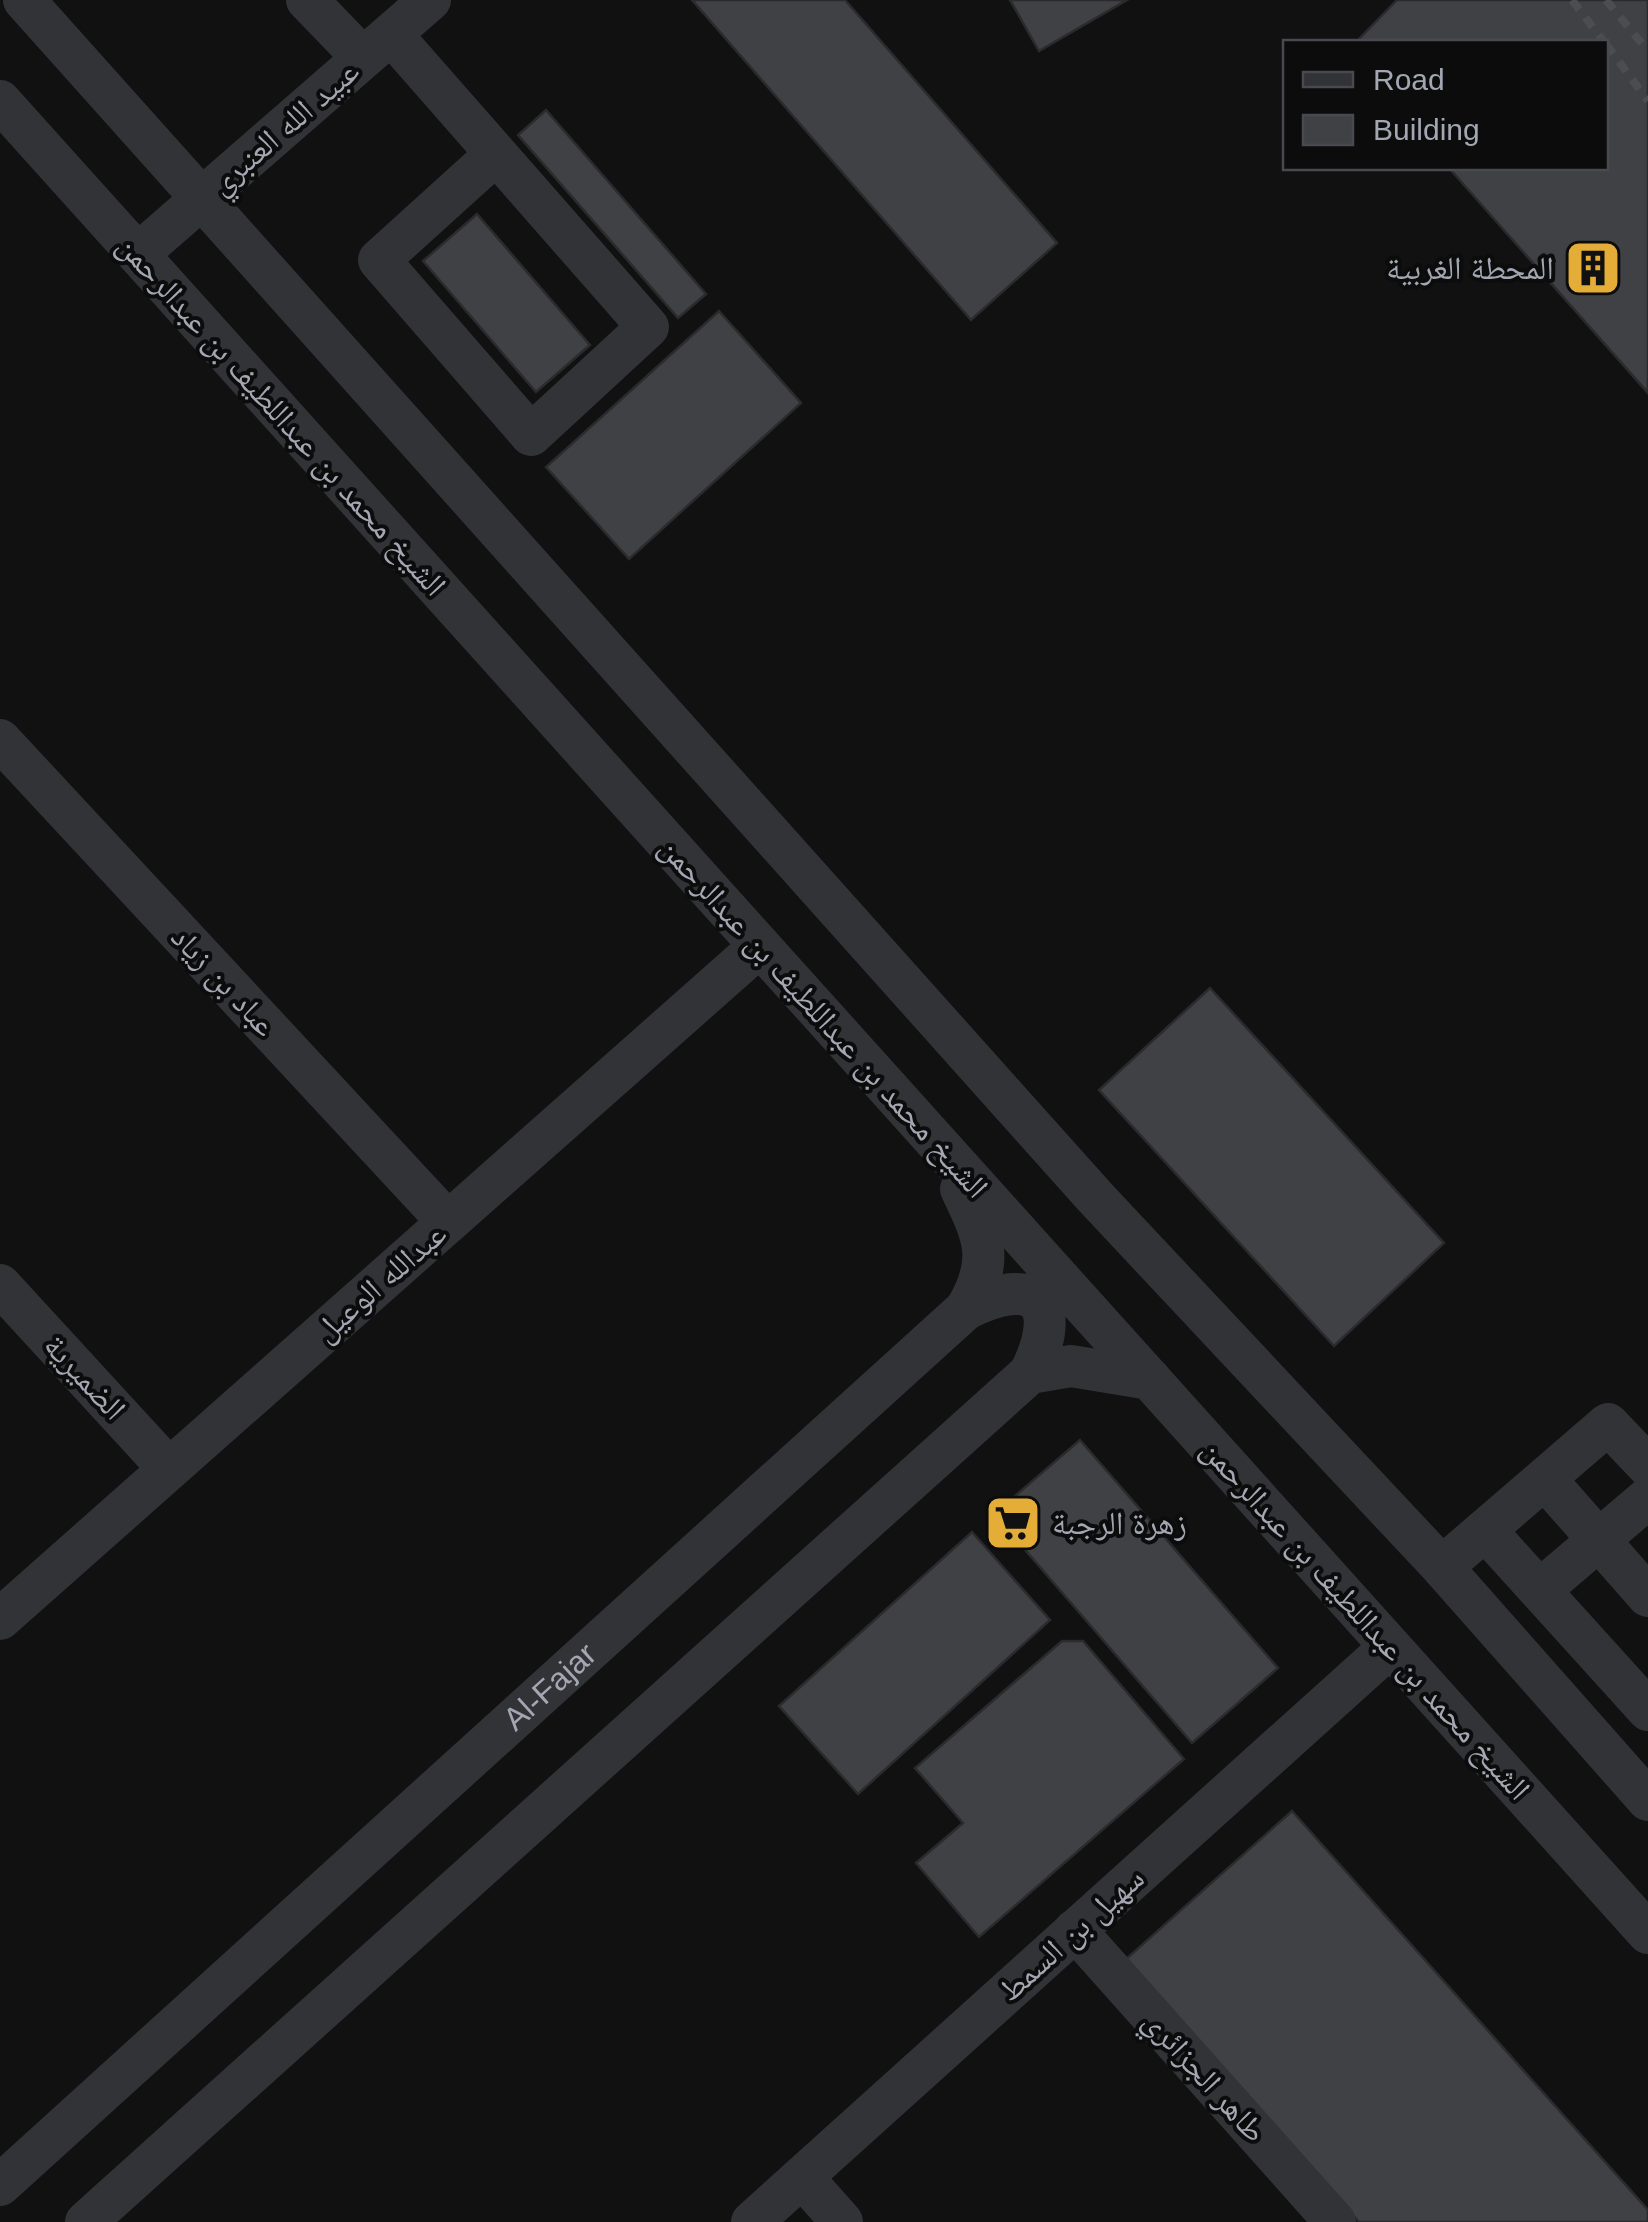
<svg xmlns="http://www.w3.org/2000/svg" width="1648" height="2222" viewBox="0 0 1648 2222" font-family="Arial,'Noto Naskh Arabic',sans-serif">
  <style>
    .building { fill: #404145; stroke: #2b2b2e; stroke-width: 2.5 }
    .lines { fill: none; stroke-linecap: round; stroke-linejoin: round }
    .minor { stroke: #323337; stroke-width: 42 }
    .rail { stroke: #4b4d51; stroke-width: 8; stroke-dasharray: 12 10; stroke-linecap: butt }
    .labels { text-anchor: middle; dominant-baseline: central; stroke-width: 8; stroke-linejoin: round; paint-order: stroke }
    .street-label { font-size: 32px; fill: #a3a7b2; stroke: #0c0c0d }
    .poi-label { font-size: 32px; fill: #a3a7b2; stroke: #0c0c0d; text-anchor: end }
  </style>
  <rect width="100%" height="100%" fill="#111112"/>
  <!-- building -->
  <path class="building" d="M692,0h153l212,243 -86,77z
    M1010,0h117l-88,51z
    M1397,0h251v393l-199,-225h157v-126h-250z
    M546,110l160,184 -28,24 -160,-183z
    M477,214l113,131 -54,47 -113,-131z
    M719,311l82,92 -172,156 -83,-92z
    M1210,988l234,255 -110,103 -235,-256z
    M1080,1440l198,228 -86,75 -198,-229z
    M972,1532l78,88 -192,174 -79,-88z
    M1062,1641h21l101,118 -205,178 -63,-74 47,-40 -48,-55z
    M1292,1811l356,399v12h-289l-234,-262z"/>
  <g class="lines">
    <!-- minor -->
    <g class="minor">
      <path d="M24,0l1071,1197 347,370 206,233"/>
      <path d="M307,0l56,58"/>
      <path d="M391,34l257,293 -117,108 -152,-175 117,-106"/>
      <path d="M0,101l1648,1832"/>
      <path d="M138,254l292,-254"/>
      <path d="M0,740l448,482"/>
      <path d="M0,1285l169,184"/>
      <path d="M966,1309c69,-35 99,-7 64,64"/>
      <path d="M1545,1479l103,117"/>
      <path d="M1485,1530l163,180"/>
      <path d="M1442,1567l166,-143 40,42"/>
      <path d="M1540,1590l108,-92"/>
      <path d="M0,1619l760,-673"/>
      <path d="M1075,1930l260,292"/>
      <path d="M802,2177l40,45"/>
      <path id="s1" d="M0,2185l966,-876c29,-49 18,-72 -5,-120"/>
      <path d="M86,2222l944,-849 41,-7 79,13"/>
      <path d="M752,2222l638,-575"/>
    </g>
    <!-- rail -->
    <path class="rail" d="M1572,0l32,42
      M1606,0l42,51
      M1606,44l42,57"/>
  </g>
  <!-- icons -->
  <defs>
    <g id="building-square" transform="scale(2.875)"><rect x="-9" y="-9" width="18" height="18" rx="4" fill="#e4ad37" stroke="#0c0c0d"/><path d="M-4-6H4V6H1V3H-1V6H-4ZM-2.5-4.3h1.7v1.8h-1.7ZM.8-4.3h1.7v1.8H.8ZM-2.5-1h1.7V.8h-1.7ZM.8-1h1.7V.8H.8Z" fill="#111"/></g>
    <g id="supermarket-square" transform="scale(2.875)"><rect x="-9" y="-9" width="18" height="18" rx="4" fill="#e4ad37" stroke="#0c0c0d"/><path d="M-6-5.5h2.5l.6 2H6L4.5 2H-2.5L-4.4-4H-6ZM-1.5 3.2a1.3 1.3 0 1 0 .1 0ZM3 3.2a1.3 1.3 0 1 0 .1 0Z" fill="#111"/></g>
  </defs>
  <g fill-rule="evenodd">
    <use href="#building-square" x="1593" y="268"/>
    <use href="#supermarket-square" x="1013" y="1523"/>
  </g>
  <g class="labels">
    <!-- street labels -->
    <g class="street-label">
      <text transform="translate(284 127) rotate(-41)">عبيد الله العنبري</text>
      <text transform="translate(282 415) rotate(48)">الشيخ محمد بن عبداللطيف بن عبدالرحمن</text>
      <text transform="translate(224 981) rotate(47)">عباد بن زياد</text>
      <text transform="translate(824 1017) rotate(48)">الشيخ محمد بن عبداللطيف بن عبدالرحمن</text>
      <text transform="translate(380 1282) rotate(-41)">عبدالله الوعيل</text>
      <text transform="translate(85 1377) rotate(47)">الضميرية</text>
      <text transform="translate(1366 1619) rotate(48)">الشيخ محمد بن عبداللطيف بن عبدالرحمن</text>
      <text stroke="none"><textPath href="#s1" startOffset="742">Al-Fajar</textPath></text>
      <text transform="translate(1071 1934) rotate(-42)">سهيل بن السمط</text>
      <text transform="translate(1205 2076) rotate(48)">طاهر الجزائري</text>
    </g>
    <!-- poi labels -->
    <g class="poi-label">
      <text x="1554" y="268">المحطة الغربية</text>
      <text x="1052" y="1523" text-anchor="start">زهرة الرجبة</text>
    </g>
  </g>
  <!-- legend -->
  <rect x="1283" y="40" width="325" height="130" fill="#0c0c0d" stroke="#484a4f" stroke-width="2.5"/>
  <rect x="1303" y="72" width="50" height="15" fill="#323337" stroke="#484a4f" stroke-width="2.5"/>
  <text x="1373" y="90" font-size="30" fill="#a3a7b2">Road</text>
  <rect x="1303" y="115" width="50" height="30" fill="#404145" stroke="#484a4f" stroke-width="2.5"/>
  <text x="1373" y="140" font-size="30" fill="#a3a7b2">Building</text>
</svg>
